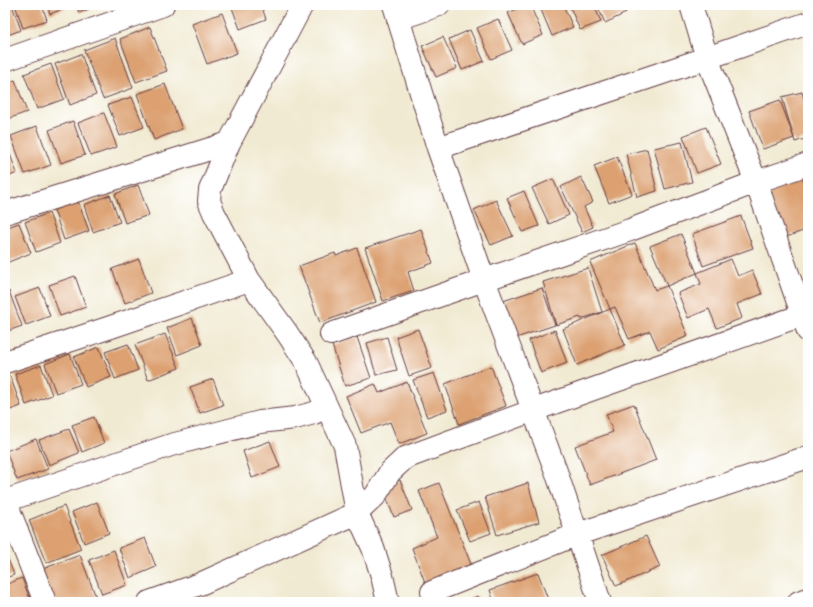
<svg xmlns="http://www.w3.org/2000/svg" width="813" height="607" viewBox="0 0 813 607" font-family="'Patrick Hand',sans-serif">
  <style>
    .building { fill: #dca071 }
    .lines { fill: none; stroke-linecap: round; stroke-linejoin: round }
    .minor-casing { stroke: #633d44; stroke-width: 24 }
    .minor { stroke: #fff; stroke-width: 22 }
  </style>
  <rect width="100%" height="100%" fill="#fff"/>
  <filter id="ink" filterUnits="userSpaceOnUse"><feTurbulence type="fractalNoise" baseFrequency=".025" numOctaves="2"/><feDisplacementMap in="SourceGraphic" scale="8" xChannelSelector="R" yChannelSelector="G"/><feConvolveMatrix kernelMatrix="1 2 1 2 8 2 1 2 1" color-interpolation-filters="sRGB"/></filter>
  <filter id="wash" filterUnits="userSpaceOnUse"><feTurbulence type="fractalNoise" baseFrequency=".012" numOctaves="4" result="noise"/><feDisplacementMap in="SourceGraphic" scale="16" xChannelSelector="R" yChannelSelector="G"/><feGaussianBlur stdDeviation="0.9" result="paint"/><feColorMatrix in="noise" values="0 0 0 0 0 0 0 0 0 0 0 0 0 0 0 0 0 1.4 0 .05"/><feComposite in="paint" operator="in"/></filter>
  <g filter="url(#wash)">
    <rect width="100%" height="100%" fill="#f1ead2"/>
    <g id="blocks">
      <!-- building -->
      <path class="building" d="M5,5h7l9,25 -16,6z
        M15,5h27l5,15 -24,8z
        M47,5h26l-23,9z
        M77,5h22l-20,8z
        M231,5h30l5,14 -26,10z
        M526,5h4l13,30 -21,9 -14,-31z
        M539,5h24l10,22 -21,9z
        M569,5h25l7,17 -21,8z
        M597,5h25l4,8 -21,10z
        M635,5h15l-13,5z
        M222,13l15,40 -30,11 -15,-40z
        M498,19l14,31 -21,9 -14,-31z
        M150,27l17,44 -31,11 -16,-43z
        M470,30l14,31 -22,9 -13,-31z
        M443,37l14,31 -21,9 -14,-31z
        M115,38l18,50 -30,11 -19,-49z
        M81,54l15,41 -26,10 -15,-41z
        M51,64l13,35 -27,10 -13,-35z
        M15,80l12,32 -22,8v-37z
        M165,84l17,45 -28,11 -17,-46z
        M802,92l6,22v24l-13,4 -13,-45z
        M132,97l12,30 -24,9 -12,-31z
        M780,100l14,38 -31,11 -14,-38z
        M104,113l13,34 -26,9 -13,-33z
        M73,121l12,34 -24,8 -12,-33z
        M37,126l14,39 -26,9 -14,-38z
        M706,127l15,37 -24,9 -14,-37z
        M5,141l12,32 -12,5z
        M682,142l10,40 -27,7 -11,-41z
        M647,149l10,42 -20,6 -11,-43z
        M617,157l15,37 -23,9 -15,-37z
        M802,176l6,18v35l-24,9 -18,-49z
        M581,177l12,25 -9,5 9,20 -11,5 -21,-45z
        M553,179l16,36 -20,9 -17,-36z
        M138,185l11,30 -24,8 -10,-29z
        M524,191l15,35 -17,6 -15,-34z
        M110,195l10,27 -27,10 -9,-27z
        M496,200l17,36 -22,9 -17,-35z
        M78,201l11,30 -25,9 -10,-30z
        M49,213l11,30 -24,9 -11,-30z
        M741,216l12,32 -50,18 -11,-32z
        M19,223l12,30 -25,10 -1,-2v-33z
        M421,229l12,34 -25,9 6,19 -31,10 -18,-53z
        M681,234l16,39 -30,13 21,50 -30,13 -8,-18 -21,8 -14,-32 -5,2 -20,-47 45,-19 20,47 12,-4 -17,-40z
        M357,248l19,54 -56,21 -21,-57 36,-13 1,3z
        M139,259l12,34 -26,10 -13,-34z
        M731,259l7,17 14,-6 10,24 -25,10 5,14 -25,10 -8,-19 -21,9 -10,-25 23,-9 -4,-11z
        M588,268l14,44 -21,7 -1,-2 -24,8 -13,-43z
        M75,276l11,31 -26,9 -11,-31z
        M40,288l10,28 -24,9 -11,-28z
        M542,288l13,37 -39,13 -13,-37z
        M9,291l13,35 -17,6v-39z
        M610,309l15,36 -48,20 -14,-36z
        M192,318l10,27 -25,10 -10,-27z
        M418,329l14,39 -23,8 -13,-39z
        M555,330l12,33 -26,10 -12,-33z
        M165,334l14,34 -31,12 -13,-35z
        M357,337l14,41 -26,8 -13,-41z
        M387,337l10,33 -21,5 -9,-32z
        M128,344l10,26 -23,9 -10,-27z
        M99,347l12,30 -25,10 -12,-30z
        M70,354l11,30 -25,9 -11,-29z
        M41,365l11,30 -26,10 -11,-31z
        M491,366l15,40 -47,18 -14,-40z
        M434,373l13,37 -20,7 -14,-37z
        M10,376l11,30 -16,6v-34z
        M213,379l10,26 -23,8 -10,-26z
        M407,382l20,51 -28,11 -9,-22 -29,11 -15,-37 29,-12 4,9z
        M634,404l22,56 -66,25 -15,-39 38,-14 -7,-18z
        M94,417l10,26 -22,9 -10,-27z
        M69,429l10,24 -30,12 -10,-25z
        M36,439l12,30 -31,11 -11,-29z
        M270,441l10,26 -28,11 -9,-27z
        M400,480l12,30 -18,7 -12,-30z
        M439,483l33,84 -46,18 -14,-37 25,-11 -18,-46z
        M528,483l11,39 -42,13 -12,-38z
        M97,502l12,31 -25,10 -12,-31z
        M479,502l12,31 -21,8 -13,-31z
        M64,506l17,43 -35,14 -17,-43z
        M646,536l14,31 -44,19 -14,-31z
        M145,538l11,29 -26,11 -11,-30z
        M114,550l13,35 -25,9 -13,-34z
        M5,551l9,24 -9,3z
        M80,555l16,42 -12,5h-35l-12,-31z
        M538,573l11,29h-55l-4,-12z
        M22,578l9,24h-26v-17z
        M478,596l2,6h-18z"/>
    </g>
  </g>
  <g filter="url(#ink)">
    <use href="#blocks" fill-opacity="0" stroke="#633d44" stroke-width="1"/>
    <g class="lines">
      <!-- minor casing -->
      <g class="minor-casing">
        <path id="minor" d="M302,5l-73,138 -19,47 -1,11 5,12 35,67 38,53 19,29 39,84 12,67 16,35 9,28 6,26
          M394,5l44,143 46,132 72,191 44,131
          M691,5l16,53 49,124 52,149
          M398,19l41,-14
          M5,60l158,-55
          M438,148l269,-90 101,-35
          M5,213l224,-70
          M331,334l153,-54 146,-50 126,-48 52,-18
          M5,362l106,-35 138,-47
          M5,500l40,102
          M5,501l166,-56 89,-23 35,-4 19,-5 12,-6
          M432,592l146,-58 230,-77
          M149,602l51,-18 157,-71 18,-17 15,-24 15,-14 129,-48 274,-97
          M799,602l9,-3"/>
      </g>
      <!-- minor -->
      <use href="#minor" class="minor"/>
    </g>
  </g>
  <!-- margin -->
  <rect width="813" height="607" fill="none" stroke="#fff" stroke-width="20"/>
</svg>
